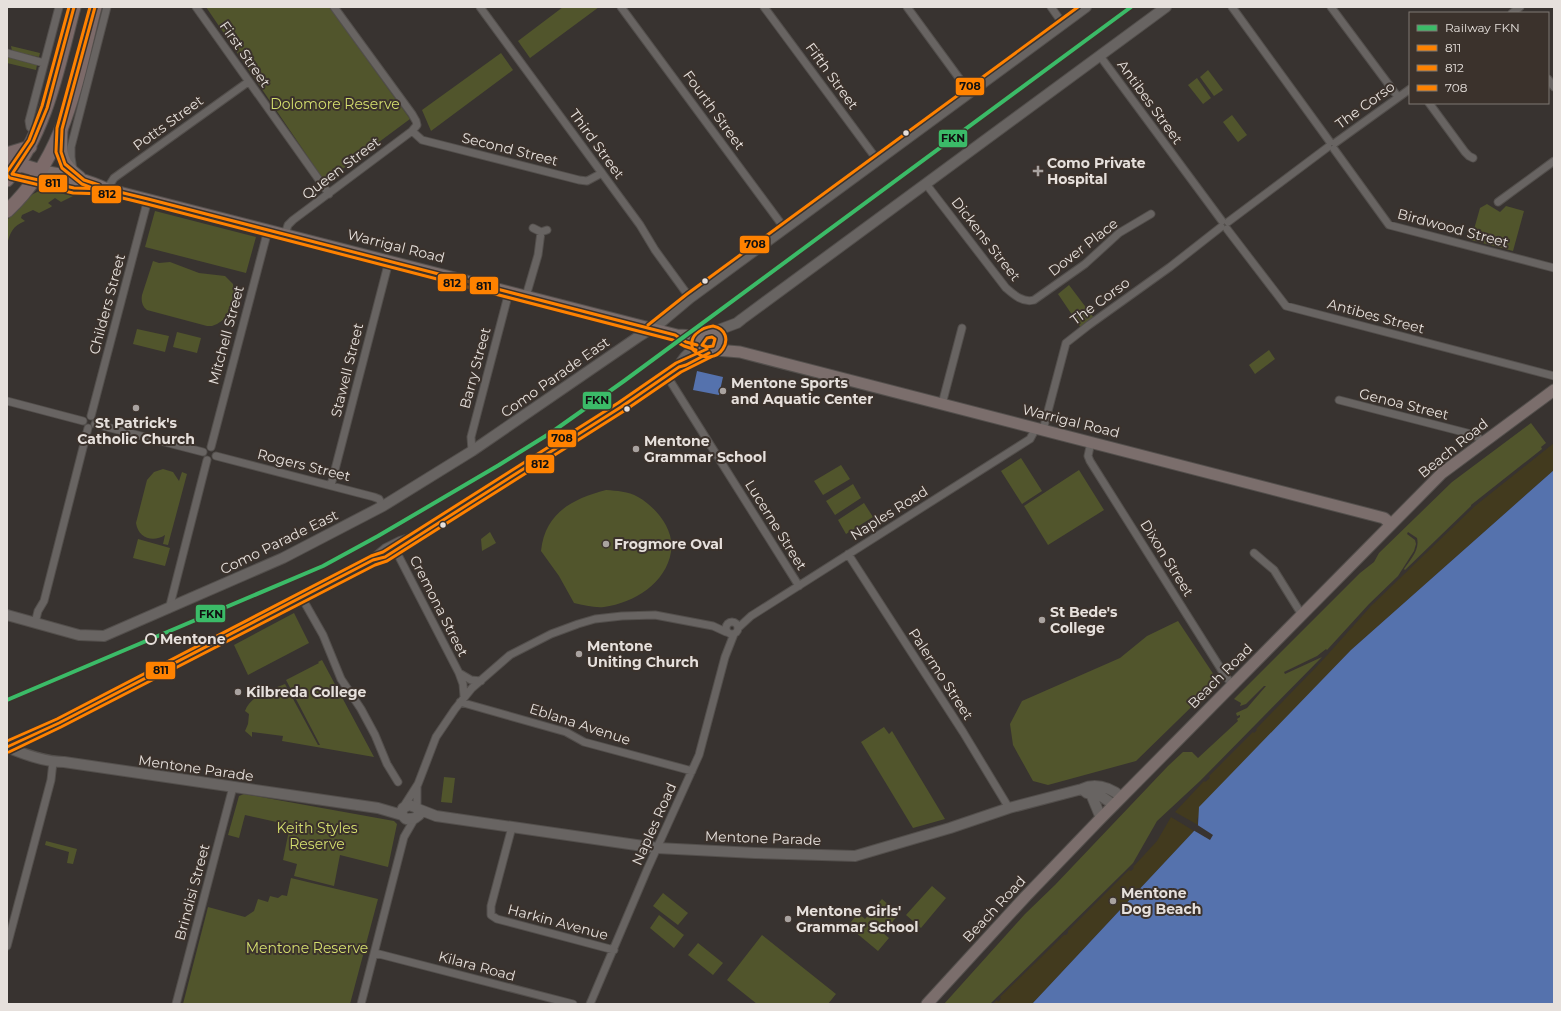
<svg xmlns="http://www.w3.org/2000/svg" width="1561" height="1011" viewBox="0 0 1561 1011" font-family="Montserrat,sans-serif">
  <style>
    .green { fill: #51552c }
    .sand { fill: #423a1e }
    .water { fill: #5572ad }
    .pier { fill: #383330 }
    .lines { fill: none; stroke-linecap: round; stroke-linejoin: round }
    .street-casing { stroke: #534f4c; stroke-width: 9 }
    .secondary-casing { stroke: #534f4c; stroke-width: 12 }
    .primary-casing { stroke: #534f4c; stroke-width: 13 }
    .highway-casing { stroke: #534f4c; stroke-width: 15 }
    .street { stroke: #686462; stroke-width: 7 }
    .secondary { stroke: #686462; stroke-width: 10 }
    .primary { stroke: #7b6e6c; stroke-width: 11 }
    .highway { stroke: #7c6a69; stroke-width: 13 }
    .bus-1-casing { stroke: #3b322c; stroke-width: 6 }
    .bus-2-casing { stroke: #3b322c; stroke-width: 6 }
    .bus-3-casing { stroke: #3b322c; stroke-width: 6 }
    .bus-1 { stroke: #ff8200; stroke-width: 3 }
    .bus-2 { stroke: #ff8200; stroke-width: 3 }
    .bus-3 { stroke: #ff8200; stroke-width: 3 }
    .rail-1-casing { stroke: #3b322c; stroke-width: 7 }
    .rail-1 { stroke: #3bbb68; stroke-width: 4 }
    .bus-dot { fill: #e6e0dc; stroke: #3b322c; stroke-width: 1.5 }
    .poi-dot { fill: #a9a3a0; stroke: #3b322c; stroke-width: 1.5 }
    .stop-dot { fill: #3b322c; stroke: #e6e0dc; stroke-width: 2 }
    .labels { text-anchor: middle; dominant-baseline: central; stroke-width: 4; stroke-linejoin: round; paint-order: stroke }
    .street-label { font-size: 14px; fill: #e6e0dc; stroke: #3b322c }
    .park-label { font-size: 14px; fill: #d4de6e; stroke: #3b322c }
    .poi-label { font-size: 14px; font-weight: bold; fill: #e6e0dc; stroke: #3b322c; text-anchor: start }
    .stop-label { font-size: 14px; font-weight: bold; fill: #e6e0dc; stroke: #3b322c; text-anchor: start }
    .line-badge { stroke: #3b322c; stroke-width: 1.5 }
    .pale-badge-label { font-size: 11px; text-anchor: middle; font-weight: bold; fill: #111 }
  </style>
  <rect width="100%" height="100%" fill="#383330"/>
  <!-- green -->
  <path class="green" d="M206,7h123l81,112 -85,63z
    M563,7h36l-69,51 -12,-17z
    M11,46l29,7 -1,4 -27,-6z
    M501,53l12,17 -82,61 -9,-21z
    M7,57l30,8 -1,5 -29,-7z
    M1208,70l15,20 -9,6 -14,-19z
    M1197,78l14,20 -8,6 -15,-19z
    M1232,115l15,20 -9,7 -15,-20z
    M45,188l32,6 -16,8 -6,-4 -7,5 4,3 -1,1 -12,6 -6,-3 -11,5 -1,3 4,3c-12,5 -15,11 -18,24v-25l26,-26z
    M1487,204l13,8 6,-6 18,5 -11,40 -42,-11 9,-32z
    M155,211l101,26 -10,36 -101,-26z
    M153,261l6,2 11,-1 29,11 26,3 8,8 1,10 -8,24 -9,6 -5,2h-5l-60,-16c-5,-4 -6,-9 -5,-15z
    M1069,285l25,33 -13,10 -23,-34z
    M137,329l32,7 -4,16 -32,-8z
    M177,332l24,6 -4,15 -24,-6z
    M1269,350l6,9 -20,15 -6,-9z
    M1531,423l15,20 -5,4 1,2 -71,56v1l-66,64 -1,-1c6,-9 16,-19 13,-31l-9,-6 -1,2 8,6 1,4 -2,7 -16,25 -29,28 -42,46 -1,-1 -9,7 -33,16 1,2 37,-17 -122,124 -43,40 -24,42 -11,11 -132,130h-46l81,-90 30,-29 113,-119 15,-14h9l6,6 40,-37 -1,-2 3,-2v-2l-3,1 -1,-3 11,-5 19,-22h-2l-18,18 -6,2 1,-3 -7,-4 126,-126 14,-11 5,-9 73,-71z
    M1021,458l21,33 -20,13 -21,-33z
    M841,465l9,14 -27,16 -9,-14z
    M163,469l10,3 6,9 3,-9 5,2 -19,71 -5,-1 2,-9c-12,8 -27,3 -29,-12l11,-43 7,-8z
    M1079,470l25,40 -56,35 -24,-39z
    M853,484l8,14 -26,17 -9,-14z
    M606,490c11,1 22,1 32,7 18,10 37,33 33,55 -5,31 -37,51 -67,55 -10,1 -20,-2 -30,-4l-15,-27 -18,-25c4,-38 31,-52 65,-61z
    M864,503l9,14 -27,17 -8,-14z
    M490,532l6,11 -14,8 -1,-12z
    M138,539l32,9 -5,18 -32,-8z
    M294,613l15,30 -61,32 -14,-30z
    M1178,621l40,60 -82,80 -88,24 -15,-4 -20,-36 -3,-21 12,-23 98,-43 27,-22z
    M322,660l52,97 -92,-16 1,-5 -31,-4v5l-7,-6 3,-7 1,-10 -4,-3c5,-15 26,-21 40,-27l33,61h2l-34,-65 33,-17 -1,-1z
    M884,727l5,7 3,-3 53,88 -32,9 -52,-86z
    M444,777l11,1 -3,25 -11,-1z
    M244,794l150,27 3,3 -9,43 -48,-12 -6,31 -40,-10 3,-12 -14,-4 7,-35 -45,-10 -6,23 -11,-3 11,-39z
    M46,841l31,8 -4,15 -6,-1 2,-11 -24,-7z
    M291,878l87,21 -28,105h-167l25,-97 37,10 9,-6 4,-12 10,3 2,-6 8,2 4,-3 5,1z
    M932,886l14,12 -25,30 -15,-13z
    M663,893l25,20 -10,12 -25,-19z
    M882,899l17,15 -16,19 6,5 -11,13 -30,-25 10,-13 7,6z
    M659,915l25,20 -10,13 -24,-20z
    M762,935l74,59 -8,10h-71l-30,-24z
    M698,943l25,20 -10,12 -25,-20z"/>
  <!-- sand -->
  <path class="sand" d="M1554,443v27l-203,180 -58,61 -96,108 1,6 -23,-13 29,-31 1,1 5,-4 -1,-2 44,-44 1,1 3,-3 -1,-1 65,-67 50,-56 104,-100z
    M1171,817l23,14 -162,173h-39l4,-4 1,2 3,-3 -1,-2 64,-62h2l2,-2v-2l61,-61 2,1 3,-3 -1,-1 24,-26z"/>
  <!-- water -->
  <path class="water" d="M697,371l26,6 -4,18 -26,-5z
    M1554,470v534h-522l162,-173 4,-6 1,-18 152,-157z"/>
  <!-- pier -->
  <path class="pier" d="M1196,824l17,11 -3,5 -17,-10z"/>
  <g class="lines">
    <!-- street casing -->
    <g class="street-casing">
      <path id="street" d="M196,7l133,187
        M480,7l160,218 15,25 35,48
        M621,7l164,222
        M764,7l114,154
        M907,7l63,86
        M1051,7l12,17
        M1232,7l98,135
        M1331,7l67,90
        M1512,13l8,-6
        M7,53l37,10
        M1100,56l122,165
        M1548,79l6,8
        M1429,103l36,49 4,4 4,2
        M412,131l10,9 157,40 8,1 15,-8
        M36,134l-6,-7 -1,-6 30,-114
        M1335,143l75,-54
        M1334,149l55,76 165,43
        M73,170l-2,-13v-10l36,-140
        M926,184l80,104c8,7 17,15 28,12l51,-36 34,-31 32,-19
        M107,189l7,-11 134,-96
        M1498,202l56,-41
        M1228,222l100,-75
        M533,228l8,4 6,-2
        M1227,229l59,77 268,70
        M285,234l3,-9 5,-5 119,-89 5,-6 -1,-4 -4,-7 -78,-107
        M526,296l12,-41 3,-23
        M667,376l132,210
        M1339,400l136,35 8,7
        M7,401l76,20
        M942,404l20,-76
        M91,416l57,-217
        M95,424l108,28
        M1043,430l23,-87 23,-18 81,-58 51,-40
        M1091,442l-3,14 2,5 136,216 7,8
        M211,447l57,-217
        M472,451l-1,-14 38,-145
        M216,456l158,41 5,2 4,7
        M331,485l58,-224
        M396,551l63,122 4,11 1,12
        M1254,553l20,17 28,45
        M848,554l115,178 46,76
        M302,598l21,37 18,44 20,30 14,26 12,29 11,18
        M169,609l38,-149
        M726 628a6 6 0 1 1 12 0a6 6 0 1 1-12 0Z
        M35,623l3,-12 6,-10 44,-173
        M738,628l13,-12 279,-177 6,-11
        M459,673l12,7 10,1
        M460,702l106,30 18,10 108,29
        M404,806l14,-22 18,-47 19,-28 17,-21 38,-33 41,-21 27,-10 17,-5 27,-3 33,-1 58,11 13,6
        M417,808v-22
        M512,827l-21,79v9l6,4 117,31
        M7,946l44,-166 2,-18
        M375,953l198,51
        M176,1004l57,-217
        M361,1004l43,-167 11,-19
        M590,1004l57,-134 52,-115 26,-98 9,-23"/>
    </g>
    <!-- secondary casing -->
    <g class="secondary-casing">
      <path id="secondary" d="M713,332l24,-9 5,-4 424,-312
        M679,367c3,-9 10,-15 18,-20
        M408,542l213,-135 58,-40 7,-2 23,-12
        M7,615l72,20 25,1 179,-78 100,-52 89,-55 166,-114 21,-13 31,-26 396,-291
        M7,747l52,-24 162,-85 81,-40 71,-38 13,-11 14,-7 13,-4
        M7,747c16,7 40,15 57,15l314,46 24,7
        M1082,789l5,4 14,3 13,9
        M1091,794l10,24
        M409,805l6,2 3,2 1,6 -4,3 -9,1 -5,-5 2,-6z
        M418,809l18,7 221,32 98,5 100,3 95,-28 59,-20 73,-19c15,-7 28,-1 40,8"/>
    </g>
    <!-- primary casing -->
    <g class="primary-casing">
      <path id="primary" d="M62,130c-1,24 -2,32 18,47
        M41,171c22,3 46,8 66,18l570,146 23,1
        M35,179l39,9 29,1
        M708,332c6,-1 12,1 13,8 -3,13 -18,18 -24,5l3,-9z
        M716,350l24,2 644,166 7,6
        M927,1004l99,-108 75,-78 341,-345 112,-83"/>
    </g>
    <!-- highway casing -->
    <g class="highway-casing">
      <path id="highway" d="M7,154l23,-7
        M7,161l34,10
        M7,180c40,-49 51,-113 67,-173
        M7,211c59,-55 69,-130 88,-204"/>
    </g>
    <!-- street -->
    <use href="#street" class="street"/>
    <!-- secondary -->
    <use href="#secondary" class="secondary"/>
    <!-- primary -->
    <use href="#primary" class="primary"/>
    <!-- highway -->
    <use href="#highway" class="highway"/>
    <!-- bus-1 casing -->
    <g class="bus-1-casing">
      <path id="bus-1" d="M74,7l-27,101 -14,34 -21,32 62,14 33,1 41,10 527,136 11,7 11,3
        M95,7l-33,122 -1,23 4,12 19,16 15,5
        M7,747l52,-24 314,-163 12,-3 236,-150 58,-40 7,-2 23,-12"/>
    </g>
    <!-- bus-2 casing -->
    <g class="bus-2-casing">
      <path id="bus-2" d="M69,7l-27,99 -13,34 -22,32v3l3,3 63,15 33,1 41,10 526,136 11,6 12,4
        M90,7l-33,121 -1,24 6,16 20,16 15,6
        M712,337l3,2 -2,7 -6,1 -5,-2 5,-7z
        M9,752l52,-25 314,-162 12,-4 237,-150 57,-39 30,-15"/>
    </g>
    <!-- bus-3 casing -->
    <g class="bus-3-casing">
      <path id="bus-3" d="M648,325l39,-31 391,-287
        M713,326c28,6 5,47 -20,24 -5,-14 7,-22 20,-24z
        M7,741l50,-22 314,-163 12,-4 235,-149 58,-40 31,-14"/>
    </g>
    <!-- bus-1 -->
    <use href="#bus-1" class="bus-1"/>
    <!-- bus-2 -->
    <use href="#bus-2" class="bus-2"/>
    <!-- bus-3 -->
    <use href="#bus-3" class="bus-3"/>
    <!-- rail-1 casing -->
    <g class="rail-1-casing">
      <path id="rail-1" d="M7,700l316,-134 55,-30 121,-71 53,-33 72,-51 507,-374"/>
    </g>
    <!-- rail-1 -->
    <use href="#rail-1" class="rail-1"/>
  </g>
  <!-- markers -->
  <g class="bus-dot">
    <circle cx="906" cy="133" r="3.5"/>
    <circle cx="705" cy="281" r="3.5"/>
    <circle cx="627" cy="409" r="3.5"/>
    <circle cx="443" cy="525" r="3.5"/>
  </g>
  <g class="poi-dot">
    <path d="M1036 165h4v4h4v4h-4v4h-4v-4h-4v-4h4z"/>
    <circle cx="723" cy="391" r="4"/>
    <circle cx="136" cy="408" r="4"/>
    <circle cx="636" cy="449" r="4"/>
    <circle cx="606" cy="544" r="4"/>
    <circle cx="1042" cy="620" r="4"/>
    <circle cx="579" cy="654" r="4"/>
    <circle cx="238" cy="692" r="4"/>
    <circle cx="1113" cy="901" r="4"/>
    <circle cx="788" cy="919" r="4"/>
  </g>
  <circle class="stop-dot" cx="151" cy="639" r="5"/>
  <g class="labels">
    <!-- street labels -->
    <g class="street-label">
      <text transform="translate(245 54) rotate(55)">First Street</text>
      <text transform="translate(832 76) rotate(54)">Fifth Street</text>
      <text transform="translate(1150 102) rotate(54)">Antibes Street</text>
      <text transform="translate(1365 105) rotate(-36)">The Corso</text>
      <text transform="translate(714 110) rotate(54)">Fourth Street</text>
      <text transform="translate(168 123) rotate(-36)">Potts Street</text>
      <text transform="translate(597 144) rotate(54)">Third Street</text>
      <text transform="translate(510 149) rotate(14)">Second Street</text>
      <text transform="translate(341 168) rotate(-37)">Queen Street</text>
      <text transform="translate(1453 228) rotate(15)">Birdwood Street</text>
      <text transform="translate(986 239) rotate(52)">Dickens Street</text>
      <text transform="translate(396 246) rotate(14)">Warrigal Road</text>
      <text transform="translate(1083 247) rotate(-38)">Dover Place</text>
      <text transform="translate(1100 301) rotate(-36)">The Corso</text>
      <text transform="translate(107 304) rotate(-75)">Childers Street</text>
      <text transform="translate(1376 316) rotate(15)">Antibes Street</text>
      <text transform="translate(226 335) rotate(-75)">Mitchell Street</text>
      <text transform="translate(475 368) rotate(-75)">Barry Street</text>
      <text transform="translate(347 370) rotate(-76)">Stawell Street</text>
      <text transform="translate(555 377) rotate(-35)">Como Parade East</text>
      <text transform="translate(1404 404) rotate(14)">Genoa Street</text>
      <text transform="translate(1071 421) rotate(14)">Warrigal Road</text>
      <text transform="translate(1453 448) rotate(-39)">Beach Road</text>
      <text transform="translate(304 465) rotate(14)">Rogers Street</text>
      <text transform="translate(889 513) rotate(-32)">Naples Road</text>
      <text transform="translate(776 525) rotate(58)">Lucerne Street</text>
      <text transform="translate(279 542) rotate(-26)">Como Parade East</text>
      <text transform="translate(1167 558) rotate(58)">Dixon Street</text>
      <text transform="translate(439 606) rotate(63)">Cremona Street</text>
      <text transform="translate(941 674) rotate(57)">Palermo Street</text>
      <text transform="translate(1220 676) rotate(-45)">Beach Road</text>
      <text transform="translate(580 724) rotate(18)">Eblana Avenue</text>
      <text transform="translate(196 768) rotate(8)">Mentone Parade</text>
      <text transform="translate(654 824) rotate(-66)">Naples Road</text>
      <text transform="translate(763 838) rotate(2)">Mentone Parade</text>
      <text transform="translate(192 892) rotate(-75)">Brindisi Street</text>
      <text transform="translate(994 909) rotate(-47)">Beach Road</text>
      <text transform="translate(558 922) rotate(15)">Harkin Avenue</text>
      <text transform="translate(477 966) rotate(15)">Kilara Road</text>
    </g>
    <!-- park labels -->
    <g class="park-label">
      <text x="335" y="104">Dolomore Reserve</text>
      <text x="317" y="828">Keith Styles<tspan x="317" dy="16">Reserve</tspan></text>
      <text x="307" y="948">Mentone Reserve</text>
    </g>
    <!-- poi labels -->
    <g class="poi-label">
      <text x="1047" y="163">Como Private<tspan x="1047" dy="16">Hospital</tspan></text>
      <text x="731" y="383">Mentone Sports<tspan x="731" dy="16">and Aquatic Center</tspan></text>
      <text x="136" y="423" text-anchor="middle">St Patrick's<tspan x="136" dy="16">Catholic Church</tspan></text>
      <text x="644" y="441">Mentone<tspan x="644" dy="16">Grammar School</tspan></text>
      <text x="614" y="544">Frogmore Oval</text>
      <text x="1050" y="612">St Bede's<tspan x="1050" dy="16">College</tspan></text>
      <text x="587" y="646">Mentone<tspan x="587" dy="16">Uniting Church</tspan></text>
      <text x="246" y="692">Kilbreda College</text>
      <text x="1121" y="893">Mentone<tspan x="1121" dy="16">Dog Beach</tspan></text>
      <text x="796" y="911">Mentone Girls'<tspan x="796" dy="16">Grammar School</tspan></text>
    </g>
    <!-- stop labels -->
    <g class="stop-label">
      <text x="160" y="639">Mentone</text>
    </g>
  </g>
  <g class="line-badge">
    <rect x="955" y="77" width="30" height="19" rx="4" fill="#ff8200"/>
    <rect x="938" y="129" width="30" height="19" rx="4" fill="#3bbb68"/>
    <rect x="38" y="174" width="30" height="19" rx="4" fill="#ff8200"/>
    <rect x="91" y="185" width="31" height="19" rx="4" fill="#ff8200"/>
    <rect x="739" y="235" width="31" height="19" rx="4" fill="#ff8200"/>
    <rect x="437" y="273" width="30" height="19" rx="4" fill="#ff8200"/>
    <rect x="469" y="276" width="30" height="19" rx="4" fill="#ff8200"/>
    <rect x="582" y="391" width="30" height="19" rx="4" fill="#3bbb68"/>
    <rect x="547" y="429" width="30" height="19" rx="4" fill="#ff8200"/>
    <rect x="525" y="454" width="30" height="20" rx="4" fill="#ff8200"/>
    <rect x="195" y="604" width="31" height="19" rx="4" fill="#3bbb68"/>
    <rect x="145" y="661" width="31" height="19" rx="4" fill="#ff8200"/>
  </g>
  <g class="pale-badge-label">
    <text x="970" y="90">708</text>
    <text x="953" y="142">FKN</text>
    <text x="53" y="187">811</text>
    <text x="107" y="198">812</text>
    <text x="755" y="248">708</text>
    <text x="452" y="287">812</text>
    <text x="484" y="290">811</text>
    <text x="597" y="404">FKN</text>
    <text x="562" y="442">708</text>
    <text x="540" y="468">812</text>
    <text x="211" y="618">FKN</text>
    <text x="161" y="674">811</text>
  </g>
  <!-- border -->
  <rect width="1561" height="1011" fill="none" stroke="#e6e0dc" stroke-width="16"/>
  <!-- legend -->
  <rect x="1409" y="12" width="140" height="92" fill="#3b322c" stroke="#7f7872"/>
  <rect x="1417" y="25" width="20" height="6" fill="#3bbb68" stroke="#7f7872"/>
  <text x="1445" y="32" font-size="12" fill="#e6e0dc">Railway FKN</text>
  <rect x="1417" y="45" width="20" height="6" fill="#ff8200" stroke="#7f7872"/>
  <text x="1445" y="52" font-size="12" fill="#e6e0dc">811</text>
  <rect x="1417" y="65" width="20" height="6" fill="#ff8200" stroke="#7f7872"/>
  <text x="1445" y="72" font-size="12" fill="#e6e0dc">812</text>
  <rect x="1417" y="85" width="20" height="6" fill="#ff8200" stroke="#7f7872"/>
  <text x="1445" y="92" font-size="12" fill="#e6e0dc">708</text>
</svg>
